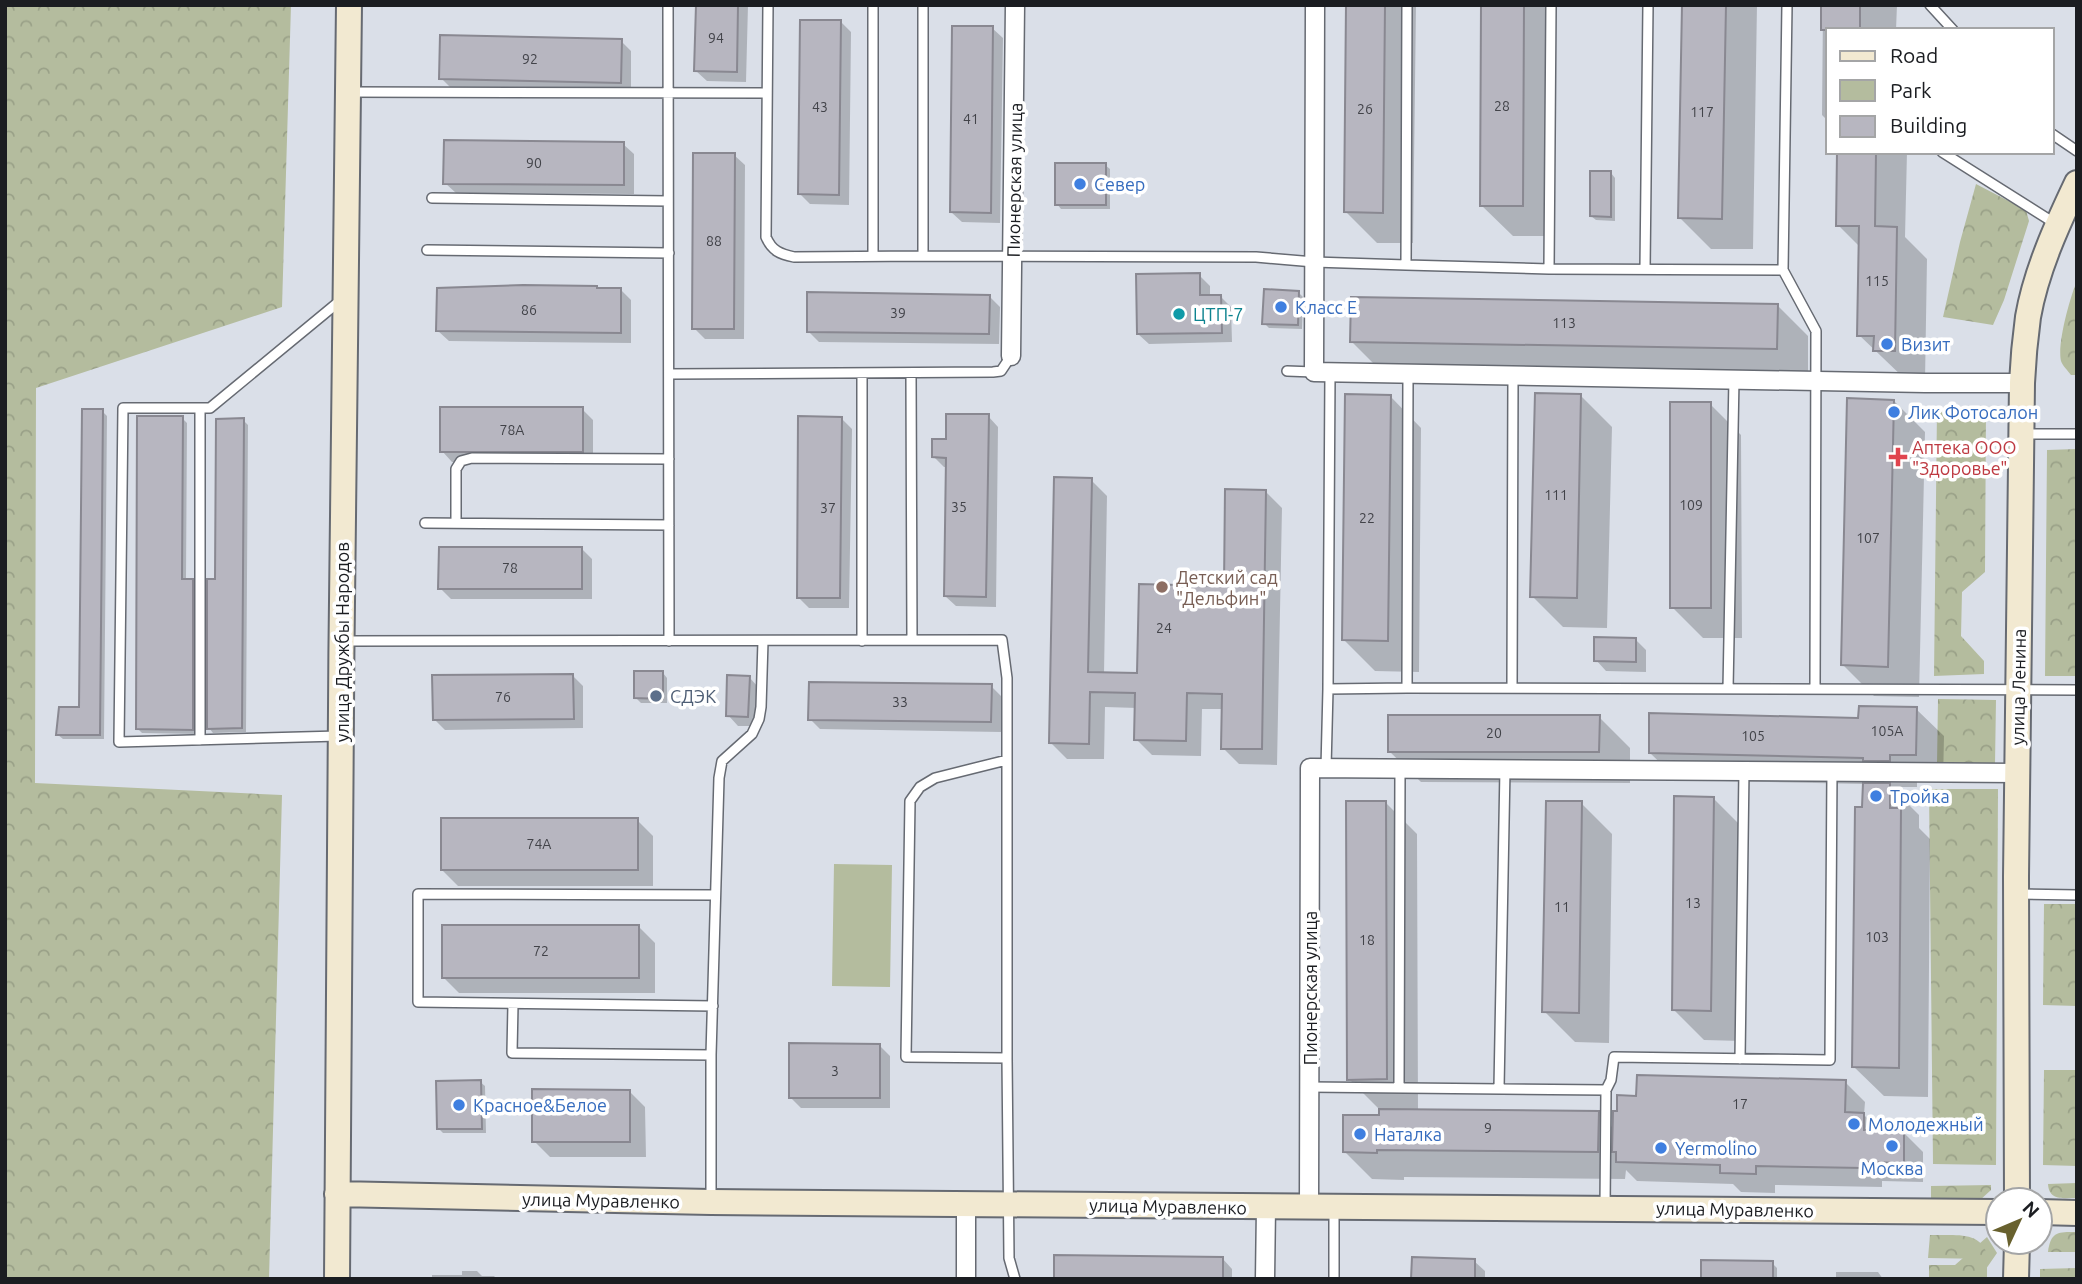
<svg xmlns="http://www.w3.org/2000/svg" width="2082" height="1284" viewBox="0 0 2082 1284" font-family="Ubuntu,sans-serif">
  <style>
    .green { fill: #b4bc9e }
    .forest { fill: url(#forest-crowns) }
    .shadow { fill: #0003 }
    .building { fill: #b7b6c0; stroke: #898891; stroke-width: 2 }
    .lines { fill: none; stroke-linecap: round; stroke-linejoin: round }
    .lane-casing { stroke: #666a72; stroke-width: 12 }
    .street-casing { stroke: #666a72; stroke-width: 21 }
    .secondary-casing { stroke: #666a72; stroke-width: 28 }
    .lane { stroke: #fff; stroke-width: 9 }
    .street { stroke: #fff; stroke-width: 18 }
    .secondary { stroke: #f2e9d1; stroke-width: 24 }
    .shop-dot { fill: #3f7fe0; stroke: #fff; stroke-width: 2.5 }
    .culture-dot { fill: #0f9aa8; stroke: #fff; stroke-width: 2.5 }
    .health-dot { fill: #e0444e; stroke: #fff; stroke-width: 2.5 }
    .education-dot { fill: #8d6e63; stroke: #fff; stroke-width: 2.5 }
    .service-dot { fill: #5c6f8a; stroke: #fff; stroke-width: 2.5 }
    .labels { text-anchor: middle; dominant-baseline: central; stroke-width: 7; stroke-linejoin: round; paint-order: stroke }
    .number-label { font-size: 14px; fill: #424349 }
    .street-label { font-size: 18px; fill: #1b1d21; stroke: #fff }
    .shop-label { font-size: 18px; fill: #366cbe; stroke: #fff; text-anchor: start }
    .culture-label { font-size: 18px; fill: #0d838f; stroke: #fff; text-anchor: start }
    .health-label { font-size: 18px; fill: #be3a42; stroke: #fff; text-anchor: start }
    .education-label { font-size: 18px; fill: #785e54; stroke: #fff; text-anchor: start }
    .service-label { font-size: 18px; fill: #4e5e75; stroke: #fff; text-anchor: start }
  </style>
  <defs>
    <pattern id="forest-crowns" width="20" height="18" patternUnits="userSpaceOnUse" patternTransform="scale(1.75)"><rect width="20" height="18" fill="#b4bc9e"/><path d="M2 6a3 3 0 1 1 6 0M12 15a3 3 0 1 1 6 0" fill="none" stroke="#9aa188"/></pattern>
  </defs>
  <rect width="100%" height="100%" fill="#dadfe8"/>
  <!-- green -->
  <path class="green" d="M834,864l58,1 -2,122 -58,-1z
    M1987,1237l10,16 -18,26h-40z"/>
  <!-- forest -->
  <path class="forest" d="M5,5h286l-9,302 -246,81 -1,395 247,12 -13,484h-264z
    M1976,184l50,26 3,11 -25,79 -11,25 -50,-8 17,-75z
    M2077,281v94h-6c-3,-4 -9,-10 -10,-14 -4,-17 9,-64 16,-80z
    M1937,409h49l-1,163 -23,20 -1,44 23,25v13l-50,2z
    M2077,449v227h-32l2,-226z
    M1938,699l58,1 -1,65h-58z
    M1929,789h69l-2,376 -63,-1z
    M2044,904h33v102l-34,-1z
    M2044,1070h33v96l-34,-1z
    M2077,1183v15c-14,0 -28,3 -29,-14z
    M1991,1185v5l-12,11 -48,3v-18z
    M2077,1232v20h-29c3,-21 10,-20 29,-20z
    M1930,1235c22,1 54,-6 58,24l-60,-1z
    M1929,1265h58v14h-58z
    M2077,1268v11h-37v-10z"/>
  <!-- shadow -->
  <path class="shadow" d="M697,5h51l-2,77 -39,-1 -11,-10z
    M1348,5h68l-3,238h-36l-31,-31z
    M1483,5h72l-2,231h-40l-32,-31z
    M1684,5h73l-4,244h-42l-31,-31z
    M1820,5h77l-1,25h-68v91l-6,-6 1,-107z
    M841,22l10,10 -2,173 -39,-1 -10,-10z
    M992,28l11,10 -3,185 -38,-1 -11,-10z
    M621,41l10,10v42l-180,-5 -10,-10z
    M623,144l11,10v40l-178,-1 -11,-10z
    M1839,152h68l-2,85 22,22 -2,122 -19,-1 -47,-45 1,-88 -22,-22z
    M734,155l11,10 -1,174h-39l-11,-11z
    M1105,165l5,4v40h-49l-4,-5z
    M1611,173l4,5v43l-19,-1 -5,-4z
    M1199,275l11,11v11h11l10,10 1,35 -83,2 -11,-10z
    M598,289h22l11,11v43l-182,-2 -11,-10z
    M1298,292l5,5 -1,32 -33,-1 -5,-5z
    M989,296l11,11 -1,37 -180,-2 -10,-10z
    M1777,305l31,31v43l-425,-6 -31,-31z
    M1390,396l31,32 -2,244 -44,-1 -31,-31z
    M1581,396l31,31 -5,201 -44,-1 -31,-31z
    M1894,401l31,31 -6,265 -45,-1 -31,-31z
    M1710,404l31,31 1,203h-39l-31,-31z
    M582,409l11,11v41l-141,1 -10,-11z
    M102,411l5,5 -3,323h-41l-5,-4 22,-26z
    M988,416l10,11 -2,180 -40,-1 -11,-10 2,-129h-3l-10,-10 14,-16z
    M182,418l5,5 -1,157h6l5,5v149l-55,-1 -4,-4z
    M841,418l11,11 -3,179h-40l-10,-10z
    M243,420l5,5 -2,307 -33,1 -4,-5 8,-148z
    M1091,480l16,16 -3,178 35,1 86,-87 41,-96 16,16 -5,257 -38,-1 -16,-16v-39h-21l-1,47 -49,-1 -16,-16 1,-31 -32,-1 -1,52h-37l-16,-16z
    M582,549l10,10v40h-141l-11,-11z
    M1636,640l10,10v22l-40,-1 -10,-11z
    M663,673l4,5v25h-26l-5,-5z
    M572,675l11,11v42l-138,2 -10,-10z
    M749,677l10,11 -1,38h-20l-10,-11z
    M991,686l11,11 -1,35 -181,-3 -10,-10z
    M1916,709l28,27 -1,46 -26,-1v6h-26l28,28v13l11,11 -2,258 -44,-1 -30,-29 10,-283 -186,-4 -28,-27z
    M1599,717l31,31v35l-209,-1 -32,-31z
    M1713,798l31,31 -2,212 -38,-1 -31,-31z
    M1386,803l31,31 1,277 180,2 16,16 24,-32 207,-15 20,20 -1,13 17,17h22l20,20v30l-41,-1v6l-107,-2v8l-34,-1 -8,-8 -96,-3 -11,-11 -1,9 -221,-2v3l-32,-1 -27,-27 36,-35 -1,-7 -31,-31z
    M1581,803l31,31 -3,209 -34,-1 -31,-31z
    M637,820l16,16v50h-195l-16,-16z
    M639,927l16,16v50h-196l-16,-16z
    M880,1046l10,10v52h-89l-11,-11z
    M480,1082l5,4 1,47h-43l-4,-4z
    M629,1091l16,16 1,50h-96l-16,-16z
    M1222,1258l10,11v10h-177z
    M1474,1261l11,10v8h-72z
    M1772,1263l5,5v11h-74z
    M462,1271h15l5,5h12l3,3h-65v-4h30z
    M1836,1272h42l5,7h-47z"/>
  <!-- building -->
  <path class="building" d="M696,5h42l-1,67 -43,-1z
    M1346,5h39l-2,208 -39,-1z
    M1481,5h43l-1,201h-43z
    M1682,5h44l-4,214 -44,-1z
    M1821,5h39v25h-39z
    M800,20h41l-2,175 -41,-1z
    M952,26h41l-2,187 -41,-1z
    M440,35l182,4 -1,44 -182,-4z
    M444,140l180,2v43l-181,-1z
    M1837,152h39l-1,74 22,1 -2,124h-22l1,-15h-17l2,-110h-23z
    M693,153h42l-1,176h-42z
    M1055,163h51v42h-51z
    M1590,171h21v46l-21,-1z
    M1200,273v22h21l1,38 -85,1 -1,-60z
    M523,285l74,1v2h24v45l-185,-2 1,-43z
    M1264,289l35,2 -1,34 -36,-1z
    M807,292l183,3 -1,39 -182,-2z
    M1351,297l427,7 -1,45 -427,-7z
    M1535,393l46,1 -4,204 -47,-1z
    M1345,394l46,1 -3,246 -46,-1z
    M1847,398l47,2 -6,267 -47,-2z
    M1670,402h41v206h-41z
    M440,407h143v45h-143z
    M82,409h21l-3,326h-44l3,-28h20z
    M946,414h43l-3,183 -42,-1 2,-138 -14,-1v-18h14z
    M137,416h46l-1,163h11v151l-57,-1z
    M798,416l44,1 -2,181h-43z
    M244,418l-2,310 -35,1v-150h8l1,-160z
    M1054,477l38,1 -4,194 49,1 2,-89 85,2 1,-97 41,1 -4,259h-41l1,-55 -35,-1 -1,48 -52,-1 1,-47 -45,-1 -1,52 -40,-1z
    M439,547h143v42h-144z
    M1594,637l42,1v24l-42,-1z
    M634,671h29v28l-29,-1z
    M573,674l1,45 -141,1 -1,-45z
    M727,675l23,1 -2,41 -22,-1z
    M809,682l183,2 -1,38 -183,-2z
    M1859,706l58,1 -1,48h-26v6h-27v-3l-214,-5v-40l209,5z
    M1388,715h212l-1,37h-211z
    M1863,783h27v25h11l-2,260 -47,-1 3,-260h7z
    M1674,796l40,1 -3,214 -39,-1z
    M1346,801h40l1,278 -40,1z
    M1546,801h36l-3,212 -37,-1z
    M441,818h197v52h-197z
    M442,925h197v53h-197z
    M789,1043l91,1v54h-91z
    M1637,1075l209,5 -1,32 19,1v17h40v33l-41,-1v6l-107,-2v8l-36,-1v-8l-104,-3v-10h-4l1,-41h4v-16l19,1z
    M481,1080l1,49h-45l-1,-48z
    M532,1089l98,1v52h-98z
    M1379,1109l220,2 -1,41 -221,-2v3l-34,-1v-37h36z
    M1054,1255l169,2v22h-169z
    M1412,1257l63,2v20h-64z
    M1701,1260l72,1v18h-72z"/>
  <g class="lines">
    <!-- lane casing -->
    <g class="lane-casing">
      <path id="lane" d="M668,5l1,636
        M768,5l-2,232c6,14 14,17 28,20l129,-1
        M923,5v251l333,1 58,5 92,3 143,4 234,1
        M1787,5l-4,265 33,61 -1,358
        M1930,5l23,25
        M348,92l418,1
        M2052,134l25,17
        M1942,152l114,72
        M432,198l236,3
        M427,250l242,3
        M873,256v-251
        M1406,265l1,-260
        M1549,269l2,-264
        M1645,269l3,-264
        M1287,371l27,1
        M862,373v268
        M669,374l324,-2 8,-1 10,-15
        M911,374l1,266
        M2023,434h54
        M425,523l244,2
        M456,523v-54l5,-8 11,-3 197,1
        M343,641l659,-1 5,38v380
        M1407,688l1,-315
        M1512,688l1,-313
        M1328,689l2,-316
        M1728,689l6,-310
        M339,736l-220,6 4,-334h87l131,-108
        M200,740v-332
        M1007,760l-72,18 -15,9 -10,14 -4,256 101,1 2,200 6,21
        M1326,768l2,-79 79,-1 670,2
        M2019,894l58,1
        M513,1004l-1,49 199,2
        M713,1006l-295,-4v-108l297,1
        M1740,1059l4,-289
        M1309,1087l297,3 5,-10 3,-23 216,3 2,-290
        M1399,1088l1,-319
        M1499,1088l6,-319
        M711,1201v-146l8,-277 3,-17 30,-27 7,-15 2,-12 2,-66
        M1605,1207l1,-117
        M1334,1208v71"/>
    </g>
    <!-- street casing -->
    <g class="street-casing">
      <path id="street" d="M1315,5l-1,367 611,11h97
        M1011,356l4,-351
        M1309,1207l1,-439 707,5
        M966,1279v-75
        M1265,1279l1,-72"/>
    </g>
    <!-- secondary casing -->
    <g class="secondary-casing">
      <path id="secondary" d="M337,1194l374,8 1287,10
        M2017,1200l-1,-323 6,-494c1,-22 3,-44 6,-66 8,-46 29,-92 49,-134
        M2040,1212l37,1
        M337,1279c2,-425 6,-849 12,-1274
        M2016,1279l1,-37"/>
    </g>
    <!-- lane -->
    <use href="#lane" class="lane"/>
    <!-- street -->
    <use href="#street" class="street"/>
    <!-- secondary -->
    <use href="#secondary" class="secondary"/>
  </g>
  <!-- markers -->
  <g class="shop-dot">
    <circle cx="1080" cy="184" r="7"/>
    <circle cx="1281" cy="307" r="7"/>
    <circle cx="1887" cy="344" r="7"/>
    <circle cx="1894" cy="412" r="7"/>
    <circle cx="1876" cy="796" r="7"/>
    <circle cx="459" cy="1105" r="7"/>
    <circle cx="1854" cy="1124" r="7"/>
    <circle cx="1360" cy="1134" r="7"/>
    <circle cx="1892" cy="1146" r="7"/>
    <circle cx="1661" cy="1148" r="7"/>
  </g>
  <circle class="culture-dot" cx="1179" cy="314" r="7"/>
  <path class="health-dot" d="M1894.5 446.5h7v7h7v7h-7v7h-7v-7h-7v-7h7z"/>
  <circle class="education-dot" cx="1162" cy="587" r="7"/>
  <circle class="service-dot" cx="656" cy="696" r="7"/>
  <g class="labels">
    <!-- number labels -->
    <g class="number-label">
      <text x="716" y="38">94</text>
      <text x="530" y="59">92</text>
      <text x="1502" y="106">28</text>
      <text x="820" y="107">43</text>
      <text x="1365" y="109">26</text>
      <text x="1702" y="112">117</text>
      <text x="971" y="119">41</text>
      <text x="534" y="163">90</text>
      <text x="714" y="241">88</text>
      <text x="1877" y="281">115</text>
      <text x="529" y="310">86</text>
      <text x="898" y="313">39</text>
      <text x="1564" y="323">113</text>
      <text x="512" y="430">78А</text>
      <text x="1556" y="495">111</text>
      <text x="1691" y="505">109</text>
      <text x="959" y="507">35</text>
      <text x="828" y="508">37</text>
      <text x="1367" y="518">22</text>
      <text x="1868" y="538">107</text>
      <text x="510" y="568">78</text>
      <text x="1164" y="628">24</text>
      <text x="503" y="697">76</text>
      <text x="900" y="702">33</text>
      <text x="1887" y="731">105А</text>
      <text x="1494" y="733">20</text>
      <text x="1753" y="736">105</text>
      <text x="539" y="844">74А</text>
      <text x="1693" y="903">13</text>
      <text x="1562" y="907">11</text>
      <text x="1877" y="937">103</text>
      <text x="1367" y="940">18</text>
      <text x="541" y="951">72</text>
      <text x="835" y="1071">3</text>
      <text x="1740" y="1104">17</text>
      <text x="1488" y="1128">9</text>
    </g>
    <!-- street labels -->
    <g class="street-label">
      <text transform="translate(1014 180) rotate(-89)">Пионерская улица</text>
      <text transform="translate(342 642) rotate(-90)">улица Дружбы Народов</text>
      <text transform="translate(2018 687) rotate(-89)">улица Ленина</text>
      <text transform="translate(1310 988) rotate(-90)">Пионерская улица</text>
      <text transform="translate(601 1200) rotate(1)">улица Муравленко</text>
      <text transform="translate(1168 1206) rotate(1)">улица Муравленко</text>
      <text transform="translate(1735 1209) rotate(1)">улица Муравленко</text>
    </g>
    <!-- shop labels -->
    <g class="shop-label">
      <text x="1094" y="184">Север</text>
      <text x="1295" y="307">Класс Е</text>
      <text x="1901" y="344">Визит</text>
      <text x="1908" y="412">Лик Фотосалон</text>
      <text x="1890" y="796">Тройка</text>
      <text x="473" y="1105">Красное&amp;Белое</text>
      <text x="1868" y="1124">Молодежный</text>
      <text x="1374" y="1134">Наталка</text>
      <text x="1675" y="1148">Yermolino</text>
      <text x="1892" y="1168" text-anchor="middle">Москва</text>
    </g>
    <!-- culture labels -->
    <g class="culture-label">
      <text x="1193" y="314">ЦТП-7</text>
    </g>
    <!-- health labels -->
    <g class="health-label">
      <text x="1912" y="447">Аптека ООО<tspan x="1912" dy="21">"Здоровье"</tspan></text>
    </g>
    <!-- education labels -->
    <g class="education-label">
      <text x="1176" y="577">Детский сад<tspan x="1176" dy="21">"Дельфин"</tspan></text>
    </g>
    <!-- service labels -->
    <g class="service-label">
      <text x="670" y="696">СДЭК</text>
    </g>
  </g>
  <!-- border -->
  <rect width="2082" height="1284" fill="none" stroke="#1b1d21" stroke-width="14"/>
  <!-- legend -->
  <rect x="1826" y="28" width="228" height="126" fill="#ffffff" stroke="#a4a5a6" stroke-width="2"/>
  <rect x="1840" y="51" width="35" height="10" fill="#f2e9d1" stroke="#a4a5a6" stroke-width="2"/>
  <text x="1890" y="63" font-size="21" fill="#1b1d21">Road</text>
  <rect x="1840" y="80" width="35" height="21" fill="#b4bc9e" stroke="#a4a5a6" stroke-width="2"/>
  <text x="1890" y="98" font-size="21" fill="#1b1d21">Park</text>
  <rect x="1840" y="116" width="35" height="21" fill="#b7b6c0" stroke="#a4a5a6" stroke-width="2"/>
  <text x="1890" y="133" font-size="21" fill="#1b1d21">Building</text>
  <!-- north arrow -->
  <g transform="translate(2019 1221) rotate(46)"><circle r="33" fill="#ffffff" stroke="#a4a5a6" stroke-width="2"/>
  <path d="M0-5L12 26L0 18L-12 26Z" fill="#68612e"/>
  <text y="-10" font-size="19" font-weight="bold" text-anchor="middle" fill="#1b1d21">N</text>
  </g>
</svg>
